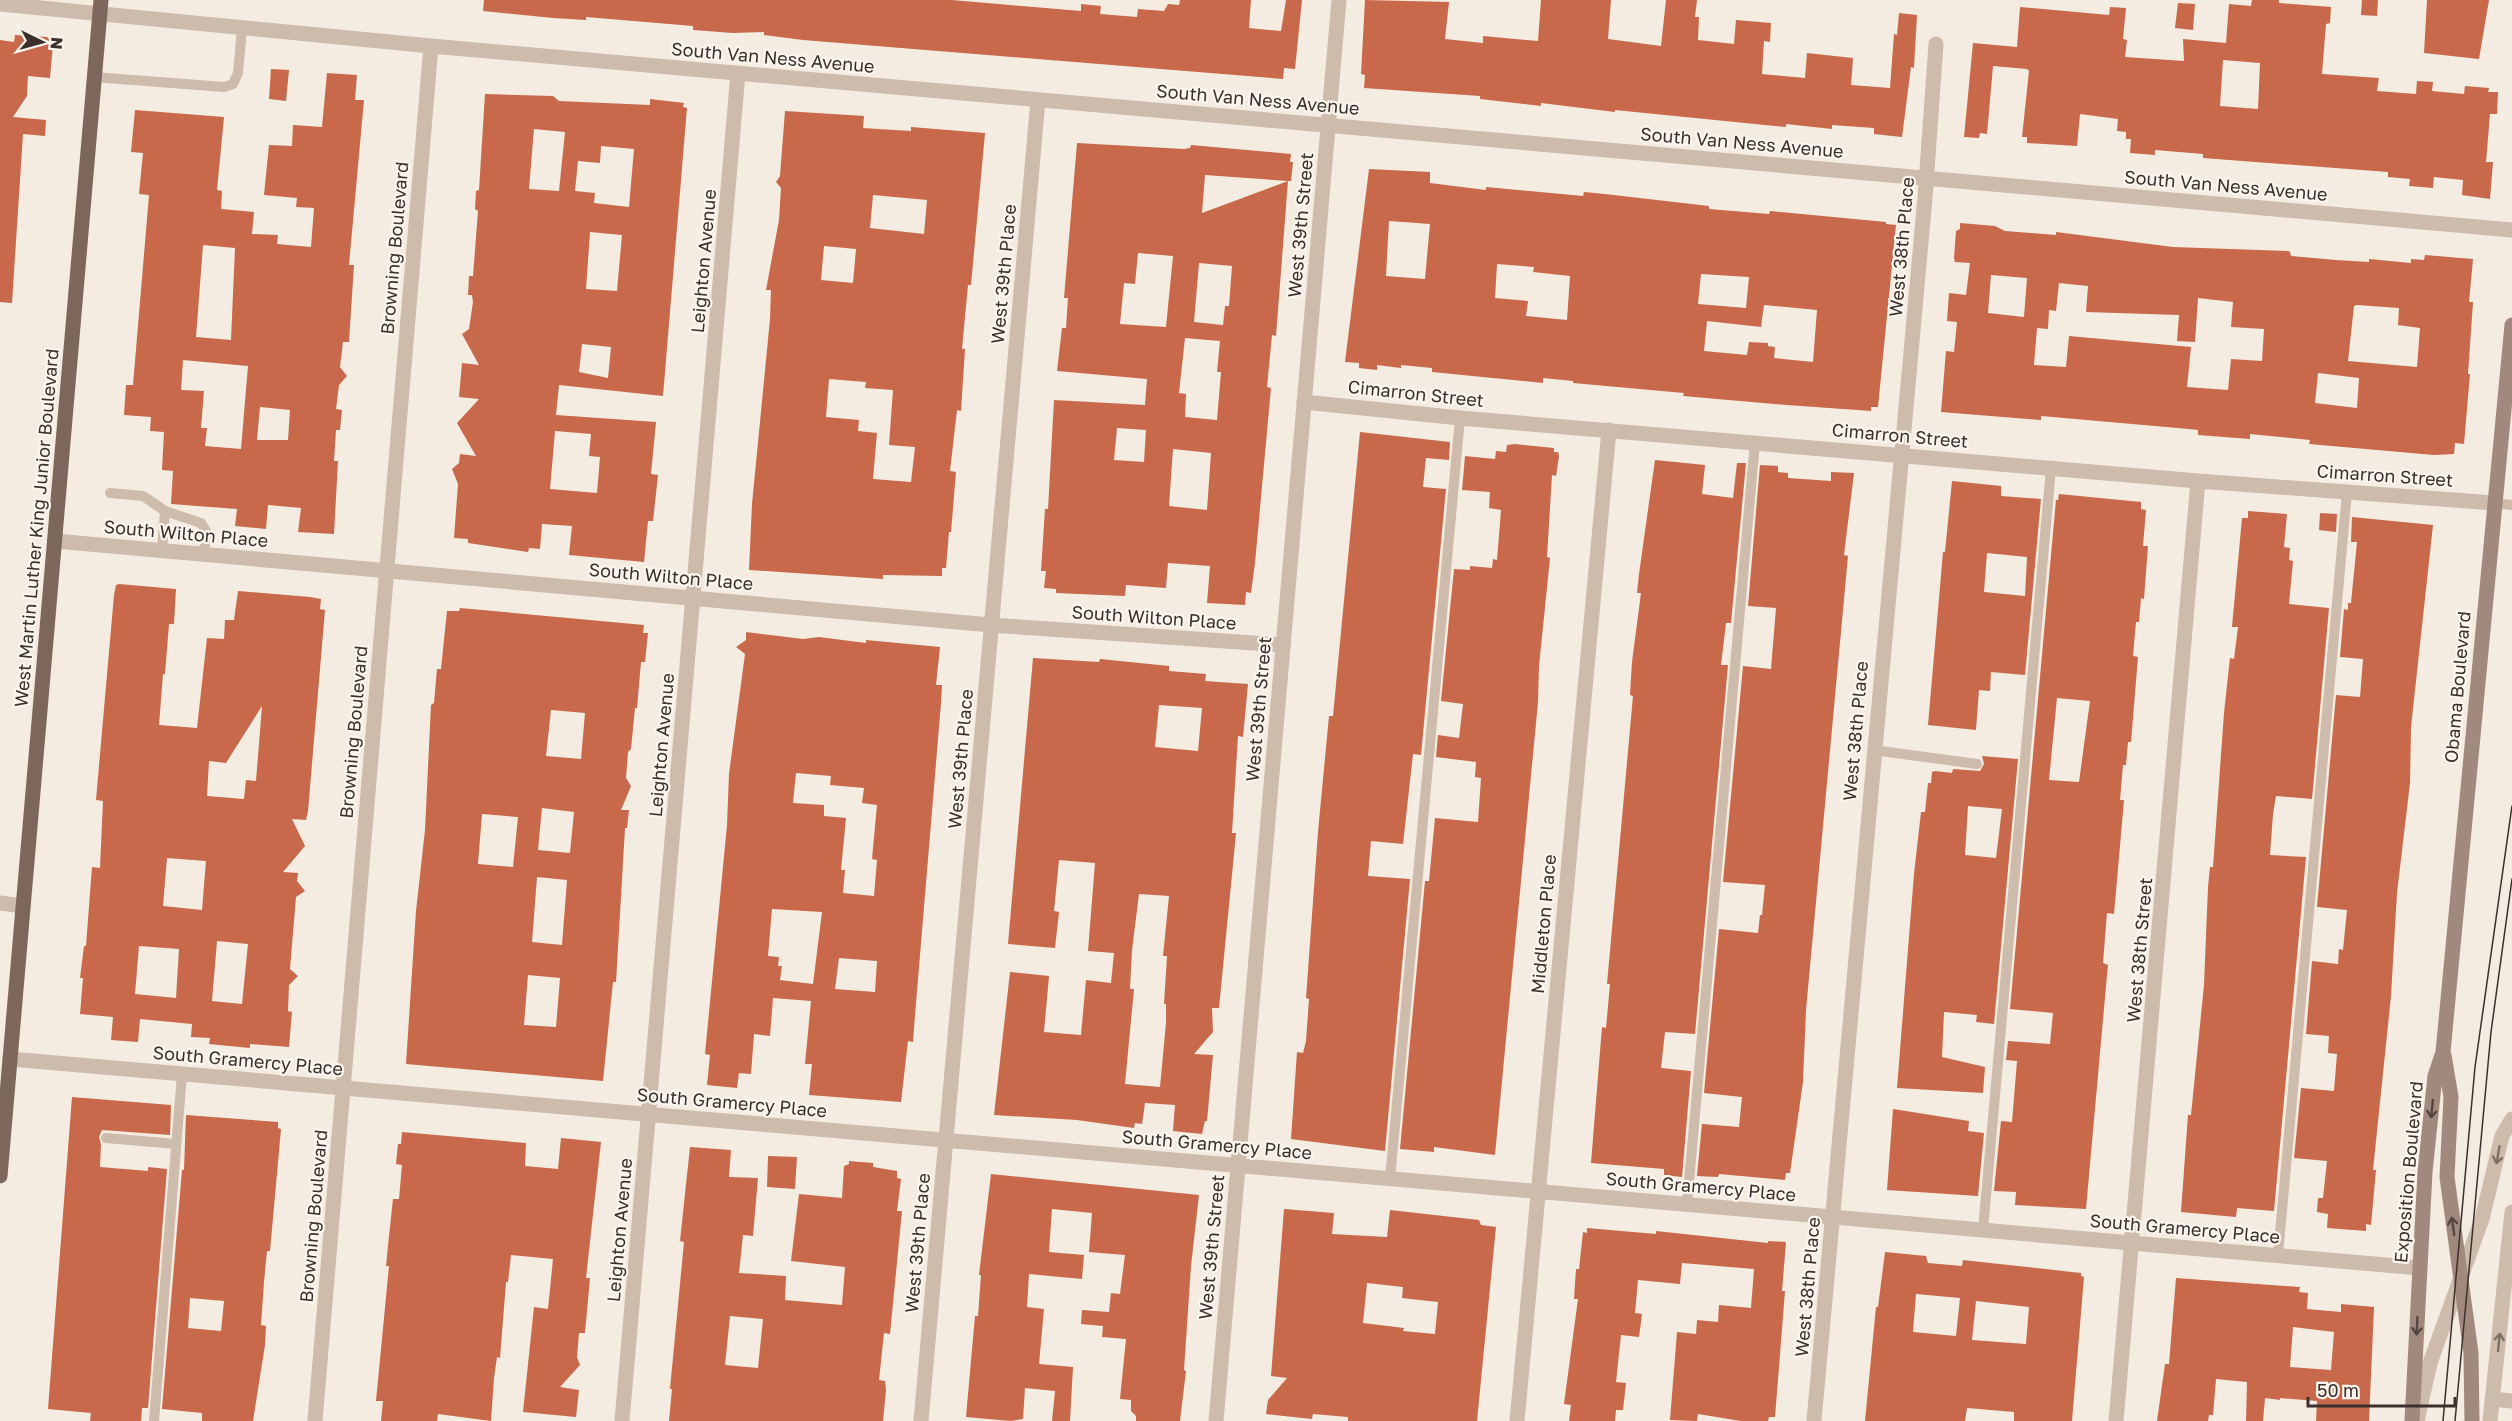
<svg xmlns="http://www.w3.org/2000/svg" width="2512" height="1421" viewBox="0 0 2512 1421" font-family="'Golos Text',sans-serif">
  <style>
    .building { fill: #c8694b; fill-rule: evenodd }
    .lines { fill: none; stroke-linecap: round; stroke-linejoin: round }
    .service { stroke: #cdbbac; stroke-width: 10 }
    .minor { stroke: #cdbbac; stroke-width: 15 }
    .tertiary { stroke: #cdbbac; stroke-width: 15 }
    .secondary { stroke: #a18a7d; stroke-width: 15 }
    .primary { stroke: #7d675c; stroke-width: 15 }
    .tram { stroke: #3b302b; stroke-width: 1.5 }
    .oneway { stroke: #544640 }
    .oneway2 { stroke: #7d6f65 }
    .labels { text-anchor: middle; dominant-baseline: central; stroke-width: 4.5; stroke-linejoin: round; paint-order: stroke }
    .street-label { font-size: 18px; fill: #3b302b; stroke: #fbf5ee }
  </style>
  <rect width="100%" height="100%" fill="#f4ebe1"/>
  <!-- building -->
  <path class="building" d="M484,0h468l129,11v-7l20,2 -1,8 37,3 1,-8 26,2 4,-7 11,1 1,-5h71l-2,28 32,3 5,-31h16l-7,69 -11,-1 -1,11 -480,-39 -39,-5v-3l-31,1 -40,-3v-4l-107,-9v3l-33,-2 -70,-7z
    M1365,0l84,2 -4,37 38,4v-7l55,5 3,-41h70l-3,39 53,7 5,-46h31l-2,17h4l-1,23 36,4 2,-24 35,3 -1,19 -6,-1 -2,33 43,4 2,-25 46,5 -2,27 39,3 4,-54 3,1 2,-22 18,2 -3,53 -3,-1 -9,70 -28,-3v-6l-42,-3v4l-46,-5v3l-171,-17v2l-74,-9v3l-17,-2 -44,-5v-3l-116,-8 1,-13 -4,-1z
    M2252,0h27v3l52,4 -1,16 -4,1 -4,50 57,4 -2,13 39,3 1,-13 16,1 -1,9 32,3 1,-8 24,2 -1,4h10l-1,22h-7l-4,48h7l-3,37 -28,-4 1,-15 -29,-3 -1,11 -24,-2 1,-7 -22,-2v-5l-185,-14v-4l-48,-4v5l-25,-2 1,-14h-5v-7l-9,-1 1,-12 -38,-5 -3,32 -50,-3v-6h-5l7,-66 -2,-2 -34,-3 -6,68 -7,-1 -1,5 -15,-1 9,-94 44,4 3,-40 89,8 1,-8 16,1 -3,31 4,1 -2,17 59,4 -1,-22 43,4 3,-39 22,2zM2223,60l37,3 -2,46 -38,-3z
    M2362,0h16l-1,16 -16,-1z
    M2427,0h62l-10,59 -55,-6z
    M2178,3l17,1 -2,26 -18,-2z
    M15,35l32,2 6,7 -3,34 -22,-2 -1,20 -14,21 33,3 -1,16 -22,-2 -11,169 -12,-1v-262l14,2z
    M271,69l18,1 -3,31 -17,-2z
    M327,73l30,2 -2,25h9l-15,165h5l-5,77h-6l-3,25 7,9 -8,9 -3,24 6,1 -2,20h-4l-2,31h4l-4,73 -36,-2 3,-24 -33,-3 -2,24 -31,-3 2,-17 -66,-5 2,-33 -11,-1 2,-38 -14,-1 1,-14 -27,-2 2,-30h7l16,-190 -10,-1 4,-41 -12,-1 4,-42 89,7 -7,73 5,1 -1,18 33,3 -2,22 26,1 -1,9 34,3 3,-39 -18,-1 1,-9 -33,-3 5,-50 23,1 1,-21 29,2zM203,245l32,3 -4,92 -35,-3zM183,360l65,6 -7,83 -36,-3 2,-18h-6l3,-37 -23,-1zM260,407l30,3 -2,30h-31z
    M485,94l68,2 6,5 91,4v-6l34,4 -1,4 4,1 -24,288 -104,-11 -3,30 100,7 -5,52 7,1 -5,46h-5l-4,41 -75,-7 3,-29 -30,-2 -2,25 -11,-1 -1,4 -60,-9v-4l-14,-1 4,-54 -6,-15 7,-6 1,-9 16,2 -19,-33 22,-24 -20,-2 3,-34 17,2 -17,-31 7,-5 4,-27 -1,-7h-4l1,-19h4l5,-65 -3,-2 1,-18 3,-1zM534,129l31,3 -6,59 -30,-2zM601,146l33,3 -5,58 -35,-4 1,-10 -20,-2 3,-30 22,2zM590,232l32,3 -5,56 -31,-2zM582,344l29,3 -3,31 -29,-6zM555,431l36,3 -2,22 11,1 -3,36 -47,-4z
    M785,111l79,5 -1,12 48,3v-4l74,6 -14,152h-3l-6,64h3l-4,62 -4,-1 -7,61 6,1 -5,60h-2l-3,36h-4v8l-59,-1v4l-134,-9 3,-66 18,-185 1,-29h-5l13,-70 2,-32 -5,-6 4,-6zM873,195l54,5 -3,34 -54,-6zM824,246l32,3 -3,34 -32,-3zM829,379l37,3 -1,6 28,2 -4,55 26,2 -4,35 -38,-3 4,-46 -19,-2 1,-11 -33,-3z
    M1077,143l107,6 6,-1 1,-3 100,9 -1,8h3l-2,19h-3l-12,155 -4,-1 -5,52 4,1 -16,175 -4,30 -5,-1 -1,13 -38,-2 3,-37 -42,-3 -2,25 -40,-3 -1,11 -69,-3v-4l-12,-1 2,-17h-5l4,-62h3l1,-18 5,-91 91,5 2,-26 -90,-8 5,-43h4l2,-30h-4zM1205,175l83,6 -86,32zM1138,253l35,3 -7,71 -46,-3 4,-41 11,1zM1199,263l33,3 -3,40h-4l-2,19 -29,-3zM1185,338l35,3 -3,31h4l-4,48 -32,-3 1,-23 -7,-1zM1117,428l29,2 -2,32 -30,-2zM1173,449l38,4 -4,57 -38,-4z
    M1369,169l61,3v11l56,7v-3l97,9 1,-4 21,2 104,12v3l60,5 1,-3 116,11v2l10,1 -18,182h-7v4l-84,-6 -104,-9 1,-3 -111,-10v-2l-30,-3v5l-111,-11v-4l-31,-3v3l-24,-3v5l-18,-2v-5l-14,-1zM1389,221l41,3 -5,55 -39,-3zM1497,264l37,3 -1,5 37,4 -3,44 -41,-4 2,-15 -33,-3zM1701,274l48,3 -3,31 -48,-4zM1764,305l53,5 -4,52 -39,-4 1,-11 -7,-1v-3l-19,-1 -2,13 -43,-4 3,-30 54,6z
    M1960,223l35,3 10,5 51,4v-3l117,15 115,4 2,1 1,4 45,4 33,2v-3l42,4v-4l13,1 1,-5 48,4 -4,43h4l-5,72h2l-6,70 -9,-1 -1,11 -20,1 -125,-11 1,-4 -60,-6v5l-52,-4v-5l-9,-1 -148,-13v4l-100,-8 5,-61 8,1 3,-30 -10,-1 2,-28 17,2 4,-32 -15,-1 -1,-4 2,-27 4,-2zM1991,275l36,3 -3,39 -36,-4zM2059,283l29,3 -2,26 93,3 -2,26 18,1 3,-44 35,4 -2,25 33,2 -2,32 -31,-2 -3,31 -41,-3 4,-40 -122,-11 -3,31 -32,-2 3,-37 11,1 1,-19 7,1zM2357,305l42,3 -1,17 22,3 -3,39 -69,-6 6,-55zM2318,373l41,5 -2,30 -42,-5z
    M1360,432l90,10 -1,18 -23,-2 -3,29 23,2 -25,266 -8,-1 -10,90 -32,-3 -3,35 42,3 -25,272 -94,-12 6,-87 6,1 3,-12 3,-42 -3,-1 12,-166 11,-116h4z
    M1515,444l39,4v4h4l1,4 -3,20 -4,-1 -5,82 3,1 -11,108 -1,36 -43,453 -61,-8v5l-34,-3 25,-268h4l6,-63 43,4 3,-44 -6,-1 1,-15 -40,-5 2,-22 21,3 4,-34 -22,-3 13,-132 16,1v-4l22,2 1,-9 4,1 4,-50 -12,-2 1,-16 -28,-2 3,-34 30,3 1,-8 10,1 1,-7z
    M1655,460l50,5 -3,29 31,4 4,-35h9l-15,160h-5l-5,42h7l-33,369 -30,-2 -4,36 30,3 -9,106 -18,-2v-6l-73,-6 11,-136 4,1 4,-44h-3l26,-288 -3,-1 2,-33 9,-69h-4l2,-19z
    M1760,465l18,1v6l10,1v5l43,3v-9l23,1 -10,82 4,1 -42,454 -3,72 -13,91h-4l-1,7 -66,-6 -1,3 -21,-1 5,-52 37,3 3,-30 -38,-4 15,-164 39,4 2,-18h2l3,-30 -42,-3 20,-216 28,3 5,-61 -28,-2z
    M1952,481l49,5v10l40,3 -16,176 -34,-3 -1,19 -11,-1 -3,40 -48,-5 15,-173h2zM1987,553l40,4 -2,39 -41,-4z
    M2059,494l82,8v7l5,1 -3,36h5l-4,53 -3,-1 -2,24h-3l-3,34 5,1 -7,85h-3l-2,23h-3l-3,35h4l-10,114 -7,-1 -4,50 5,2 -1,10 -21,234 -71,-4 1,-13 -22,-1 7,-70 11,1 5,-61 -11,-1 2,-19 42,3 3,-31 -43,-4 46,-509h2zM2057,698l33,3 -11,81 -30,-2z
    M2248,511l39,3 -3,33 6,1 -1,12 4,1 -4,43 40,4 -17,191 -36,-3 -3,18 -3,41 36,2 -32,354 -37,-3 -1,9 -55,-5 7,-97h3l13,-130 4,-98 2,-20h3l11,-154 6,-55 4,1 4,-32h-6l10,-109h6z
    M2320,513l17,1 -1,18 -17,-2z
    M2352,517l81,8 -22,202 -1,56 -13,110 -6,103 -18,174h3l-5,55 -5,-1v7l-39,-3 1,-14 -11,-2 1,-14h5l4,-37 -33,-3 7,-70 33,3 3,-37 -9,-1 1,-17 -23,-2 6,-73 26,3 1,-15 4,1 4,-40 -30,-3 19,-212 24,2 3,-38 -23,-2 4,-48 4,1v-7h3l6,-61h-6z
    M119,584l57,5 -2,35h-5l-4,50h-2l-4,51 38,3 10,-90 17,1 1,-19h9l4,-29 72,6 11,2 -1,10 5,1 -17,201 -2,9 -14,-1 13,27 -22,26 15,1 -1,8 8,10 -9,6 -6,72 8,7 -9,9 -1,26 4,1 -3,35 -39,-3v4l-41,-4 1,-6 -19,-1 1,-13 -52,-5 -2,23 -27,-2 2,-23 -33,-3 3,-36h-3l4,-32h2l6,-79 8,1 3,-67 -7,-1 18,-205 2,-10zM262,706l-6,75 -10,-1 -2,19 -37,-3 2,-35 17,2zM167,858l39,3 -4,49 -39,-4zM217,941l31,3 -6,60 -30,-3zM139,946l40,3 -3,49 -41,-4z
    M460,608l184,17 -1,8h5l-3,29h-4l-4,46h-2l-4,41 -3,3 -2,26 5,8 -10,24h8l-2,18h-2l-9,154h-3l-10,99 -197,-17 10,-153 9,-81 6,-125 3,-2 3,-34h4l6,-58h12zM551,710l34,3 -4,46 -35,-3zM542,808l32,4 -4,41 -32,-3zM482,814l36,3 -5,50 -35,-3zM537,877l30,3 -5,65 -30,-3zM528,975l32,3 -4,49 -32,-2z
    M746,632l57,7 16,-2 47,6v-3l74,7 -4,38h6l-1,18 -26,312 -2,27 -5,-1 -7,61 -92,-7 3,-31h-7l6,-63 -38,-3 -3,38 -16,-2 -3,40 -12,-1 -2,15 -30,-3 3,-30 -5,-1 22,-229 2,-51 16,-120 -9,-7 10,-7zM796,773l35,3 -1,9 34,3 -2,15 15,2 -5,54 5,1 -3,36 -31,-3 2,-23h-4l5,-52 -22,-2v-11l-31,-2zM772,909l50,3 -9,72 -33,-4 2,-14h-4l1,-9 -11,-1zM839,958l38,3 -2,31 -40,-3z
    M1033,658l66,4 1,-3 69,7v5l37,3 -1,7 43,3 -5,53 -5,-1 -6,97h4l-2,21 -15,154h-7l1,24 -19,22 19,1 -6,66h-2l-3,13 -29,-3 2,-26 -30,-2 -3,21 -7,-1 -1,5 -57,-8 -83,-5 16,-143 39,4 -5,56 37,3 5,-55 25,3 3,-30 -26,-2 7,-88 -36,-3 -5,51 5,1 -4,36 -47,-4zM1159,705l43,3 -4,43 -43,-4zM1139,894l30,2 -6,60h4l-3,48h2v19l-6,64 -35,-3 9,-95h-4l2,-39z
    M1982,756l36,3 -24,265 -18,-2 1,-7 -33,-3 -2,45 43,10 -2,26 -86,-5 17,-214 7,-62h4l3,-29h3l1,-11 3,-1 17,2 1,-4 27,2 4,-7zM1968,806l34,3 -6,49 -31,-3z
    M72,1097l99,8 -1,30 -68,-5 -3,7 2,7 -1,23 48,4v-4l19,2 -19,239h-6l-1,13h-51l1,-8 -43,-4z
    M1893,1109l76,12 -1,10 16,2 -6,63 -91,-6z
    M186,1115l92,7v6l3,1 -11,122h-3l-3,31 -3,43 5,1 -1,19 -12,76h-51v-8l-40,-4 20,-239h2zM190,1298l34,3 -3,30 -33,-3z
    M402,1132l124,11 -1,23 33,3 3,-31 40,4 -15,136h4l-5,55h-6l-2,24 3,8 -20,22 19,3 -3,27 -53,-5 11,-105 14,2 5,-50 -42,-4 -3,27h-2l-6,76 -3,-1 -3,21 -3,43 -53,-7 -1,7h-56l2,-20h-7l13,-135h-3l3,-30 4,-37h6l3,-34 -6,-1 2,-20h3z
    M690,1147l41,3 -2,27 29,1 -5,58 -10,-1 -4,38 47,3 -1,24 57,5 3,-38 -54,-6 8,-67 43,4 2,-32 5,-2v-3l24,2v4l24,4v7l4,1 -4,32h5l-12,123 -6,-1 -5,47 6,1 1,9 -3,31h-214l3,-32h-2l14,-147 -4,-1zM730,1316l33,3 -5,49 -33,-3z
    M768,1156l29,1 -2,32 -28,-2z
    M991,1174l208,21 -8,71 -7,104 2,1 -6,50h-44v-5l-5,-5v-11l-11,-1 6,-60 -24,-2 1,-11 -22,-2 1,-14 27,2 2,-19 9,1 5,-39 -36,-3 3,-39 -40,-4 -3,43 35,3 -2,24 -53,-5 -2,33 17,2 -5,55 34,3 -3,54h-18l3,-30 -30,-3 -2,31 -12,2 -45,-4 9,-101h3l3,-41h-2z
    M1284,1209l50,4 -2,21 55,3 3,-27 89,10 2,5 15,2 -19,194h-129v-4l-35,-3 -1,5 -46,-5 2,-14 19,-22 -16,-2zM1367,1283l36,4 -1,11 36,4 -3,32 -32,-3 1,-3 -41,-5z
    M1587,1228l69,6v-3l112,12v-2l18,1 -4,49h3l-10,126h-6l-1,4h-27l-43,-7 -1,7 -27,-1 7,-88 19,2 1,-14 21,2 1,-17 32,3 3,-39 -72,-6 -2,21 -42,-4 -3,33 7,1 -3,23 -18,-2 -5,47 10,1 -3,27h-7l-1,11h-46l2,-16 -7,-1 14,-105h-4l2,-30h3l4,-37 4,1z
    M1885,1252l41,4 2,7 34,3 1,-6 118,13v3l3,1 -12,144h-58v-9l-47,-4 -2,13h-100l11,-114h2zM1916,1294l44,4 -4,38 -43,-4zM1976,1301l53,6 -3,37 -54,-4z
    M2176,1278l124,9 -1,5 9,1 -1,16 34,3v-8l33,3 -5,114h-53l1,-20 -37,-3v2l-15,-2 -2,23h-17l1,-39 -31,-3 -3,36h-4l-1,6h-51l8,-57h4zM2293,1327l41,5 -3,38 -41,-3z"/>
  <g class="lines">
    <!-- service -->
    <path class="service" d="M94,77l130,10 9,-3 5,-11 4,-44
      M110,493l33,3 22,15 36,12 5,8 -2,23
      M2494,503l18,2
      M162,550l3,-39
      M1873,750l104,14
      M106,1138l70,6
      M1390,1179l70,-761
      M1687,1204l68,-762
      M1983,1230l68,-762
      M2278,1255l69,-763
      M154,1421l28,-347"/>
    <!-- minor -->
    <path class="minor" d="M0,4l431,42 2081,184
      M1304,402l156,16 738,63 296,22
      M55,541l936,84 292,20
      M10,1059l2410,209
      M2493,1399l19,2
      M315,1421l116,-1375
      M622,1421l116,-1348
      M921,1421l117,-1321
      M1517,1421l92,-991
      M1814,1421l111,-1223 11,-154
      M2116,1421l82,-940"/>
    <!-- tertiary -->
    <path class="tertiary" d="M0,903l22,3
      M1216,1421l123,-1421
      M2417,1421l13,-58 52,-144 20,-83 10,-17
      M2490,1421l22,-209"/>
    <!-- secondary -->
    <path class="secondary" d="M2444,1055l7,42 -4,80 24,176 1,68
      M2412,1421l13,-249 10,-96 8,-24 69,-727"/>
    <!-- primary -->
    <path class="primary" d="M0,1176l101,-1176"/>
    <!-- tram -->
    <path class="tram" d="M2443,1421l32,-354 37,-261
      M2455,1421l36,-389 21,-153"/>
  </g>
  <!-- one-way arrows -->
  <defs><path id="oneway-shaft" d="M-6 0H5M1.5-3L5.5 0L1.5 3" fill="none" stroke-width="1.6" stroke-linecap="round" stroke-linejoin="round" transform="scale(1.5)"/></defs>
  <g class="oneway">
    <use href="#oneway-shaft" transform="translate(2432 1109) rotate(96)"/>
    <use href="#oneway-shaft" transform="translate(2453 1226) rotate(-98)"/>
    <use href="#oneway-shaft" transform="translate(2417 1326) rotate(93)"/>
  </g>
  <g class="oneway2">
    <use href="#oneway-shaft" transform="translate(2498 1155) rotate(100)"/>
    <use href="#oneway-shaft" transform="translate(2499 1342) rotate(-84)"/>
  </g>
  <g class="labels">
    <!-- street labels -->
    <g class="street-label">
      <text transform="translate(773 57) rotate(5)">South Van Ness Avenue</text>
      <text transform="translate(1258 99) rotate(5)">South Van Ness Avenue</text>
      <text transform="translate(1742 142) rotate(5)">South Van Ness Avenue</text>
      <text transform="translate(2226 185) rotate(5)">South Van Ness Avenue</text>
      <text transform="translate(1300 225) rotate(-85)">West 39th Street</text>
      <text transform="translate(1901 247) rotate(-85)">West 38th Place</text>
      <text transform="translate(394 248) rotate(-85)">Browning Boulevard</text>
      <text transform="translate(703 261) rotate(-85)">Leighton Avenue</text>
      <text transform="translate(1003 274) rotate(-85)">West 39th Place</text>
      <text transform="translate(1416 393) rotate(6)">Cimarron Street</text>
      <text transform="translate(1900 435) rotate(5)">Cimarron Street</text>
      <text transform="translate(2385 475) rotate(4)">Cimarron Street</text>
      <text transform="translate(36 528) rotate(-85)">West Martin Luther King Junior Boulevard</text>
      <text transform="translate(186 533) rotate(5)">South Wilton Place</text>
      <text transform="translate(671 576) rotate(5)">South Wilton Place</text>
      <text transform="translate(1154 617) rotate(4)">South Wilton Place</text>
      <text transform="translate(2457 687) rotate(-85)">Obama Boulevard</text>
      <text transform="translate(1258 709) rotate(-85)">West 39th Street</text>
      <text transform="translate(1855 731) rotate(-85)">West 38th Place</text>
      <text transform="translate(353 732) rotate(-85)">Browning Boulevard</text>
      <text transform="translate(661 745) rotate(-85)">Leighton Avenue</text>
      <text transform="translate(960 759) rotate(-85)">West 39th Place</text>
      <text transform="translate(1543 924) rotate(-85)">Middleton Place</text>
      <text transform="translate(2139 950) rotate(-85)">West 38th Street</text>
      <text transform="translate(248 1060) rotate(5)">South Gramercy Place</text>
      <text transform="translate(732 1102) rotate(5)">South Gramercy Place</text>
      <text transform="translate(1217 1144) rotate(5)">South Gramercy Place</text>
      <text transform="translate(2408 1172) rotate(-85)">Exposition Boulevard</text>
      <text transform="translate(1701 1186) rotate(5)">South Gramercy Place</text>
      <text transform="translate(313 1216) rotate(-85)">Browning Boulevard</text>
      <text transform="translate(2185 1228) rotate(5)">South Gramercy Place</text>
      <text transform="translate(619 1230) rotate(-85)">Leighton Avenue</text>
      <text transform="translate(917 1243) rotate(-85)">West 39th Place</text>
      <text transform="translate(1211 1247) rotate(-85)">West 39th Street</text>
      <text transform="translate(1807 1287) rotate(-85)">West 38th Place</text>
    </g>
  </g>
  <!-- north arrow -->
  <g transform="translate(42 42) rotate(95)" stroke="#fbf5ee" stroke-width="4.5" paint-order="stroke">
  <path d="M0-4.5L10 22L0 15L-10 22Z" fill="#3b302b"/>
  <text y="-9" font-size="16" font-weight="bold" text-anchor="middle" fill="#3b302b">N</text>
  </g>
  <!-- scale -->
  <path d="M2308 1397v9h147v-9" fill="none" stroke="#3b302b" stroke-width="3"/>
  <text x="2317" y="1397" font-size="18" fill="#3b302b" stroke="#fbf5ee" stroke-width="4.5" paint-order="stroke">50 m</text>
</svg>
